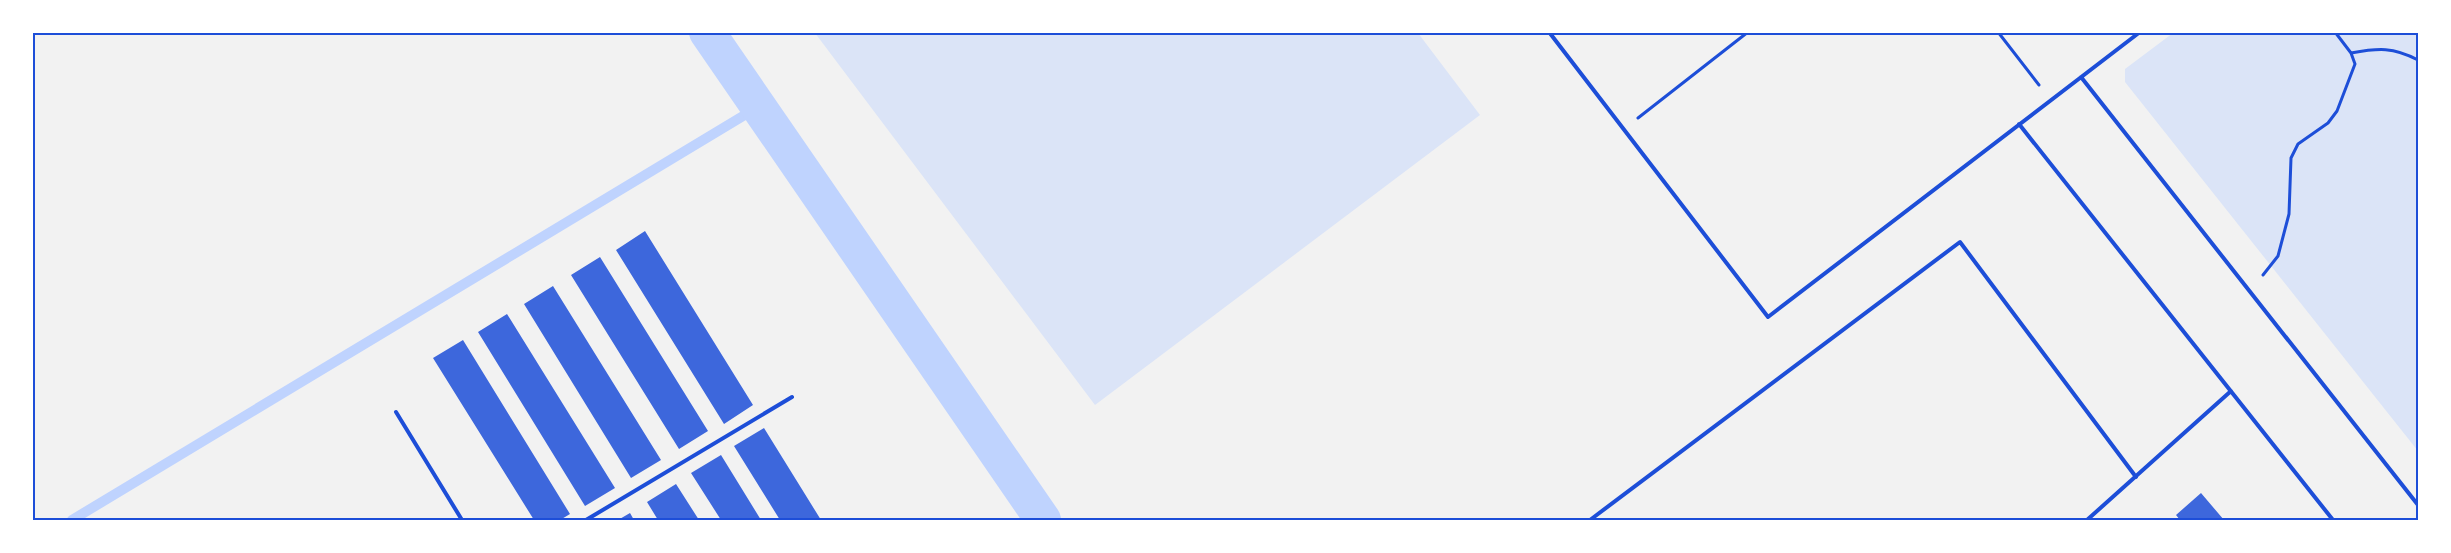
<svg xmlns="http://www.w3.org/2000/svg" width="2451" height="553" viewBox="0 0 2451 553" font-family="Arial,sans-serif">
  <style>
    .green { fill: #dbe4f7 }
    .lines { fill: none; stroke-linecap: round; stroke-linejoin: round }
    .stream { stroke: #bfd3fe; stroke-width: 10 }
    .canal { stroke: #bfd3fe; stroke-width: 36 }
    .building { fill: #3d67dc }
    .path { stroke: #1d4ed8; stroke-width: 3 }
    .service { stroke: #1d4ed8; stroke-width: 4 }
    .neatline { fill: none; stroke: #1d4ed8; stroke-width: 2 }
  </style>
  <rect width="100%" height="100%" fill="#f2f2f2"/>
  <!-- green -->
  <path class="green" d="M815,33h603l62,82 -385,290z
    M2173,33h245v418l-293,-369v-13z"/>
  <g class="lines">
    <!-- stream -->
    <path class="stream" d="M72,520l686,-413"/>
    <!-- canal -->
    <path class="canal" d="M707,32l336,488"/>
  </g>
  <!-- building -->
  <path class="building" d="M645,231l108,174 -29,19 -108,-174z
    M600,257l108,174 -29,18 -108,-174z
    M553,286l108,174 -30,18 -107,-174z
    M507,314l108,174 -30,18 -107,-174z
    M463,340l107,174 -10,6h-26l-101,-162z
    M764,428l57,92h-41l-46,-74z
    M721,455l40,65h-40l-30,-47z
    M676,484l23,36h-41l-11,-18z
    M2201,493l23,27h-44l-4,-5z
    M630,513l4,7h-16z"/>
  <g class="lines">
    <!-- path -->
    <path class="path" d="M1998,32l41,53
      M2351,53c28,-5 42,-6 67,7
      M1638,118l110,-86
      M2263,275l15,-19 11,-42 2,-56 7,-14 30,-21 9,-12 18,-47 -4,-11 -16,-21"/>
    <!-- service -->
    <path class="service" d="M1549,32l219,285 372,-285
      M2081,77l337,428
      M2019,124l314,396
      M396,412l66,108
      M586,520l206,-123
      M1590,520l370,-278 176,235
      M2087,520l144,-129"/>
  </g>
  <!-- border -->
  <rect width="2451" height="553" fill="none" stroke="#ffffff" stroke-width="68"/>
  <rect x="34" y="34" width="2383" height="485" class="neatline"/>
</svg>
